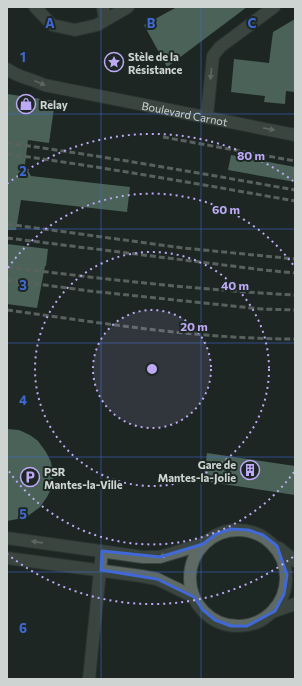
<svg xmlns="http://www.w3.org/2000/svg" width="302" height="686" viewBox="0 0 302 686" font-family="Commissioner,sans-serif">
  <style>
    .building { fill: #81ab97 }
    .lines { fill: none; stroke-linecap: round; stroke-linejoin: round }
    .minor-casing { stroke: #3b433f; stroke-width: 14 }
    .minor { stroke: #5f6a64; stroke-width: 12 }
    .rail { stroke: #a1a8a4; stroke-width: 3; stroke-dasharray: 6 3; stroke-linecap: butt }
    .oneway { fill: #adb4b0 }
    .marked { fill: none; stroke: #4069d7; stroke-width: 3; stroke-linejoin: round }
    .grid { fill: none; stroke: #4069d7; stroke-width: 1; stroke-opacity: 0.55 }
    .ring { fill: none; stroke: #bda9f5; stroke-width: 2; stroke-dasharray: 2 4 }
    .labels { text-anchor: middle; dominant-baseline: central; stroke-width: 4; stroke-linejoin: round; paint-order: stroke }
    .poi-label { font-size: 11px; font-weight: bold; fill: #ced4d1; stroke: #1d2723; text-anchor: start }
    .street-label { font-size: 11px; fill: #ced4d1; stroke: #1d2723 }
    .grid-label { font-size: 13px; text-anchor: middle; font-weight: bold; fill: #4069d7; stroke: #1d2723; stroke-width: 4; stroke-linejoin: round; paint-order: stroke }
    .centre { fill: #bda9f5; stroke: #1d2723; stroke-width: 2 }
    .ring-label { font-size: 12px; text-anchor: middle; font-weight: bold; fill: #bda9f5; stroke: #1d2723; stroke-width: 4; stroke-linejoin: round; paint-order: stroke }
  </style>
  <rect width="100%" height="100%" fill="#1d2723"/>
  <!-- building -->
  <path class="building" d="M177,7h70l-80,60 -23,-42z
    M295,19v73l-9,-1 -1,13 -21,-2 1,-6 -34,-4 3,-33 35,4 4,-31z
    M7,94l48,7 -6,42 -21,-3 -3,25 6,11 99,11 -3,25 -106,-12 -5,30h-9z
    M231,155l64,12v15l-67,-12z
    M7,244l41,5 -2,17h-1l-8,42 -30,-4z
    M7,429l12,1 11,5 8,6 8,11 5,10 2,13v4l-3,12 -3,6 -7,10 -12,9 -5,2 -16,3z
    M207,453l88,13v29l-92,-14z"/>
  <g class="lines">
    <!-- minor casing -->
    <g class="minor-casing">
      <g id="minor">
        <path d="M35,7l17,18 23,5 22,-5 31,-18"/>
        <path d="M103,7l2,13"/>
        <path id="s1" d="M7,69c10,8 25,10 37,16l251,50"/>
        <path d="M207,116l6,-60 7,-9 54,-40"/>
        <circle cx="238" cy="578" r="48"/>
        <path d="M7,538l136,19h17l43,-13"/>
        <path d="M279,548l16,13"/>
        <path d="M7,558l134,18 16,3 37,18"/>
        <path d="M275,611l20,-7"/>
        <path d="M89,679l13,-128"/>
      </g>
    </g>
    <!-- minor -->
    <use href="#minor" class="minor"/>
    <!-- rail -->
    <path class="rail" d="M163,137l132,24
      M7,143c96,13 192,30 288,47
      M7,154c96,13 192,30 288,47
      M7,224l176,24 112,11
      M7,238l257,32 31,3
      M7,267c96,12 192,23 288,28
      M7,280l83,11 171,18 34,1
      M7,310c96,13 191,29 288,29"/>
  </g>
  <!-- one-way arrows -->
  <defs><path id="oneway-solid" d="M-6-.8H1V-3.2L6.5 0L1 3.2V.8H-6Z"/></defs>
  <g class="oneway">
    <use href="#oneway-solid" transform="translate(211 74) rotate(96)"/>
    <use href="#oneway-solid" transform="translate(40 83) rotate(22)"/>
    <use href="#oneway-solid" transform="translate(269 129) rotate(11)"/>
    <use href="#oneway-solid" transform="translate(37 542) rotate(-172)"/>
    <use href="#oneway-solid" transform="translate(165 555) rotate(166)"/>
  </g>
  <!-- marked area -->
  <path d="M0 0H302V686H0ZM231,529l17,1 15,5 14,11 10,29 -3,19 -9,17 -28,15h-16l-16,-6 -12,-10 -9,-13 -37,-18 -56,-9 1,-19 58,6 43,-13 13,-10z" fill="#1d2723" fill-opacity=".55" fill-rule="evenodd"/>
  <path class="marked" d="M231,529l17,1 15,5 14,11 10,29 -3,19 -9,17 -28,15h-16l-16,-6 -12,-10 -9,-13 -37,-18 -56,-9 1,-19 58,6 43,-13 13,-10z"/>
  <!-- grid -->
  <path class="grid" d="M101,7v672M201,7v672M7,114h288M7,229h288M7,343h288M7,457h288M7,572h288"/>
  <!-- distance rings -->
  <circle cx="152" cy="369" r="59" fill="#bda9f5" fill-opacity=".12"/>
  <g class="ring">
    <circle cx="152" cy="369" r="59"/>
    <circle cx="152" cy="369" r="117"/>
    <path d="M294 472A176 176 0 0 1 8 470M8 268A176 176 0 0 1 294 266"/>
    <path d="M293 557A235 235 0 0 1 7 554M7 184A235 235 0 0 1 293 181"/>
  </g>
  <!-- icons -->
  <defs>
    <g id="sight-ring" transform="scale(1)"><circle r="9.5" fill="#1d2723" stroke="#bda9f5" stroke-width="1.5"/><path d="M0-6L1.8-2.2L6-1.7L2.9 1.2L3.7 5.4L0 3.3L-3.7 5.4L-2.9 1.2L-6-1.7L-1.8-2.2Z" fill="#bda9f5"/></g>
    <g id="shop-ring" transform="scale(1)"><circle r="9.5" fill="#1d2723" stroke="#bda9f5" stroke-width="1.5"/><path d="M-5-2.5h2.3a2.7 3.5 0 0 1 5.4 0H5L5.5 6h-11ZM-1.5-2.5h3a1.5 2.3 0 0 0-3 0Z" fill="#bda9f5"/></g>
    <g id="building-ring" transform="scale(1)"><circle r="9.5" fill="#1d2723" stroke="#bda9f5" stroke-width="1.5"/><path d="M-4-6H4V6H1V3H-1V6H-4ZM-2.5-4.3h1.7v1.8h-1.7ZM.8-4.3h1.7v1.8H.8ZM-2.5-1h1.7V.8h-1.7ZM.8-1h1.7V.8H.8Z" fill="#bda9f5"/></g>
    <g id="parking-ring" transform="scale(1)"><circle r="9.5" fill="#1d2723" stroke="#bda9f5" stroke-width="1.5"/><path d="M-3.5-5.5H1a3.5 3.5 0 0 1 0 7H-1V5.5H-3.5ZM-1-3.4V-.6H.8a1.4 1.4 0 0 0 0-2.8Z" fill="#bda9f5"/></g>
  </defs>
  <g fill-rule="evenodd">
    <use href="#sight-ring" x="114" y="62"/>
    <use href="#shop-ring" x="26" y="104"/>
    <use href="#building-ring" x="250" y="470"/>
    <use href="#parking-ring" x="30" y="477"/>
  </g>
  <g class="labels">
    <!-- poi labels -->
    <g class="poi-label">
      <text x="128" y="56">Stèle de la<tspan x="128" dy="13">Résistance</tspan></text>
      <text x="40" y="104">Relay</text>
      <text x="236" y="464" text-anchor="end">Gare de<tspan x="236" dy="13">Mantes-la-Jolie</tspan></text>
      <text x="44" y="471">PSR<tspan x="44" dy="13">Mantes-la-Ville</tspan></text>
    </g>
    <!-- street labels -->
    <g class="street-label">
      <text stroke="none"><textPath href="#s1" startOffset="184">Boulevard Carnot</textPath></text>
    </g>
  </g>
  <g class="grid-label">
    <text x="50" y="28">A</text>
    <text x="151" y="28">B</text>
    <text x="252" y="28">C</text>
    <text x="23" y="62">1</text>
    <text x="23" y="176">2</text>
    <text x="23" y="290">3</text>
    <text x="23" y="405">4</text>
    <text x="23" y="519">5</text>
    <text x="23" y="633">6</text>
  </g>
  <circle cx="152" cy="369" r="6" class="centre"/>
  <g class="ring-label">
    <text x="251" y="160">80 m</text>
    <text x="226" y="214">60 m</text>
    <text x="235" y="290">40 m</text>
    <text x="194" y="331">20 m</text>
  </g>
  <!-- border -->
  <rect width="302" height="686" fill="none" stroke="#ced4d1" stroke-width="16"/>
</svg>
